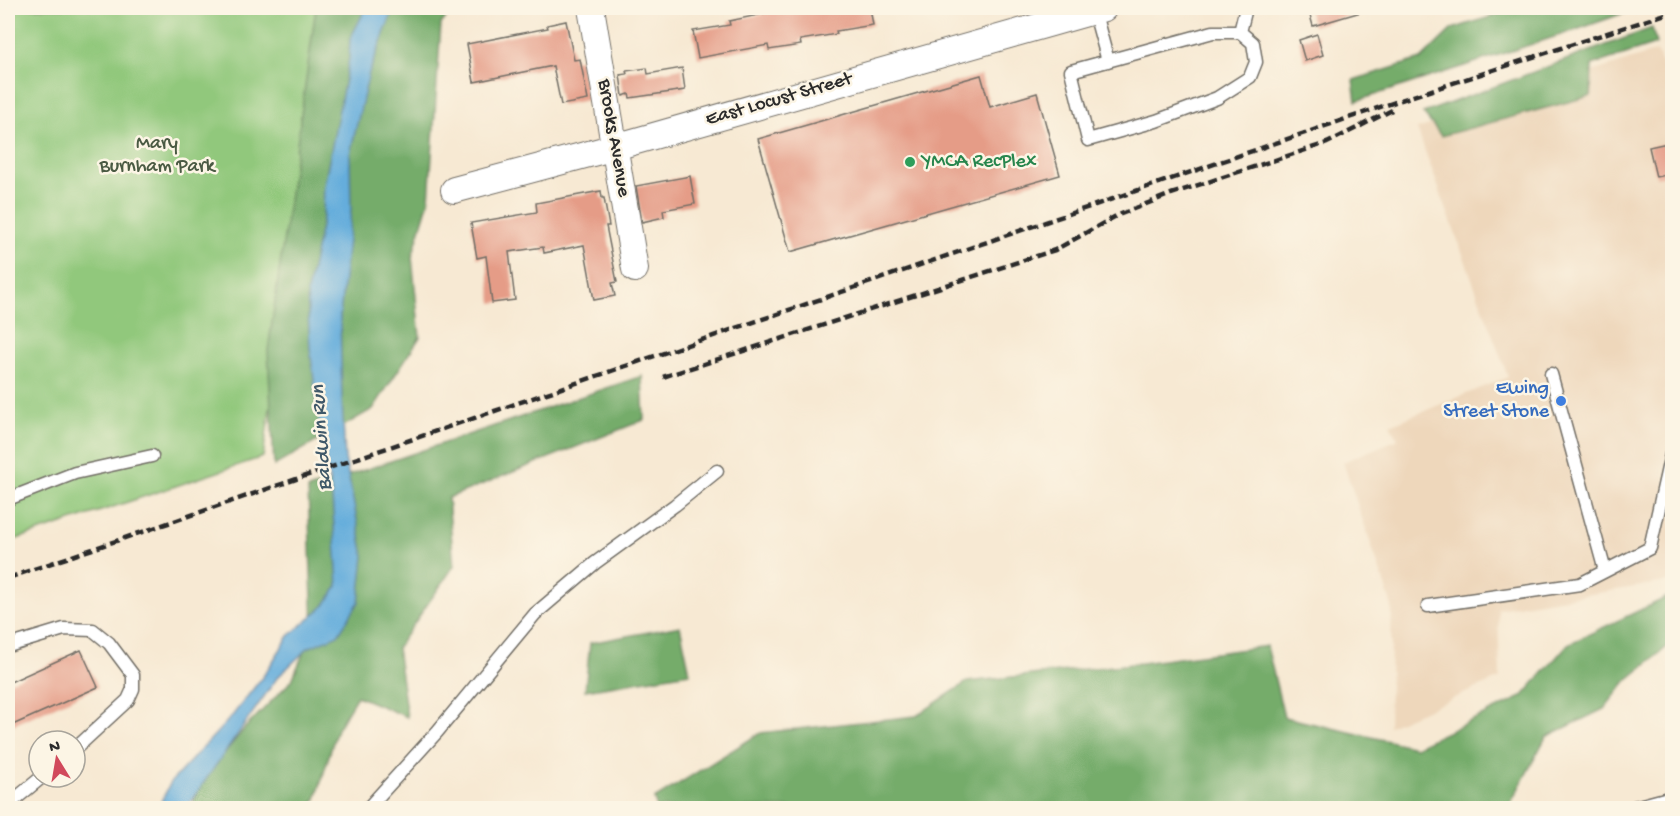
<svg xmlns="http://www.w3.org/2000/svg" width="1680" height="816" viewBox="0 0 1680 816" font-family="'Gochi Hand',sans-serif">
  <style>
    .built { fill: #eed7bb }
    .green { fill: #91c87b; stroke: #5e7a53; stroke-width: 1.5 }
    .forest { fill: #74ac6b; stroke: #506c4b; stroke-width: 1.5 }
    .water { fill: #65addc; stroke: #486c84; stroke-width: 1.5 }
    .building { fill: #e59c87 }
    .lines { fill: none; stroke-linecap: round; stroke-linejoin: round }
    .service-casing { stroke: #726e66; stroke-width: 15 }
    .minor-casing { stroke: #726e66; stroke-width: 28 }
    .service { stroke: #fff; stroke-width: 12 }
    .minor { stroke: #fff; stroke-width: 26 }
    .rail { stroke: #2b2b2b; stroke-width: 4.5; stroke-dasharray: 9 4.5; stroke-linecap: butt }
    .leisure-dot { fill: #2e9e5b; stroke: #fcf5e5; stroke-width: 2 }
    .shop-dot { fill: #3f7fe0; stroke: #fcf5e5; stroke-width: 2 }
    .labels { text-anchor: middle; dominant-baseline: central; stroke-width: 5; stroke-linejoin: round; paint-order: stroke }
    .street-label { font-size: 20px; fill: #2b2b2b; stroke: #fcf5e5 }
    .park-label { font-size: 20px; fill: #4a5a43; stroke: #fcf5e5 }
    .leisure-label { font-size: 20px; fill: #27864d; stroke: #fcf5e5; text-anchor: start }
    .shop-label { font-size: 20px; fill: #366cbe; stroke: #fcf5e5; text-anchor: end }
    .water-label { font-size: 21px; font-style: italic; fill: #3f5869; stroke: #fcf5e5 }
  </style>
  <rect width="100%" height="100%" fill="#fcf5e5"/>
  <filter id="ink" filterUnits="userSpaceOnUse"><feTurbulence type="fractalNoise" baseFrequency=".0167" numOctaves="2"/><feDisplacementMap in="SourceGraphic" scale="12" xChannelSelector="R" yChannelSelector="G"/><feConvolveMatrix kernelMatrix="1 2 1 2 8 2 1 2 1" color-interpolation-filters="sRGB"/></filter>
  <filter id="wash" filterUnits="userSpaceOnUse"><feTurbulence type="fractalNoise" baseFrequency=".008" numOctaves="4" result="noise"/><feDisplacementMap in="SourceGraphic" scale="24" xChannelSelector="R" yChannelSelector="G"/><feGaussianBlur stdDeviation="1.35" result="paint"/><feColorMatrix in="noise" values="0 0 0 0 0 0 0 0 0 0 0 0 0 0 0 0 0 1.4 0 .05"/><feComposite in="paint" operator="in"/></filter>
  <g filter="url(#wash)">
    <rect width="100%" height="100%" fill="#f7e9d3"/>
    <!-- built -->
    <path class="built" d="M1657,51l15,36v494l-174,28 2,69 -111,48 3,-120 -49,-144 55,-23 -8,-14 118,-48 -91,-248z"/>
    <!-- green -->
    <path class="green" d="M8,8h386l-80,97 -51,352 -255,85z"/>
    <!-- forest -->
    <path class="forest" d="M316,8h138l-13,16 -12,176 -17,57 8,80 -47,72 -99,57 -6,-115z
      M1519,8h119l-65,23 -217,70 -3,-21 68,-21 31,-30z
      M1652,28l4,16 -64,21 -1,31 -150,40 -18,-23z
      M642,376l2,44 -196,78 6,68 -57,82 10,69 -50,-21 -20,33 -21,70 -9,9h-96l-6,-4 -3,4h-11l12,-29 42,-51 47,-48 21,-50 -5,-141z
      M1672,595v48l-45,37 -23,29 -58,28 -38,71h-851l-3,-9 106,-66 156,-17 51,-34 174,-19 126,-17 17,71 131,30 107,-50 46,-53z
      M680,626l10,47 -105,17 5,-47z"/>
    <!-- water -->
    <path class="water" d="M366,8h28l-25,65 -19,81 1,56 -11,107 2,84 3,57 19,98 -5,46 -21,33 -30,13 -31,30 -91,130h-28l13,-26 61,-66 32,-41 25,-39 35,-30 14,-20 -6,-89 -12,-70 -10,-78 -3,-57 16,-75 1,-31 25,-127 1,-20z"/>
    <g id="blocks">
      <!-- building -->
      <path class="building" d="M762,8h108l3,17 -37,6 1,3 -37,6 1,5 -32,5 -1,-5 -70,13 -5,-27 37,-6 -1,-4 34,-7z
        M1308,8h52l1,4 -48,14z
        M566,21l8,39 6,-1 8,41 -27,5 -8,-39 -79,16 -7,-38 81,-16 -1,-3z
        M1317,34l6,21 -18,6 -6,-21z
        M647,68l1,6 34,-6 3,22 -55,8 -1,-4 -6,2 -3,-21 7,-1 -1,-3z
        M981,75l9,32 47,-14 23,82 -270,77 -32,-113z
        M1672,142v32l-16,3 -7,-30z
        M690,176l5,28 -32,6 1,7 -22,5 -6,-36z
        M601,191l1,7h2l5,28h-3l11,56 -5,1 3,13 -21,4 -10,-55 -40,8 -1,-6 -34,5 6,48 -23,3 -6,-47 -9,2 -6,-35 66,-11 -1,-9z
        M81,650l17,37 -90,40v-44z"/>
    </g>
  </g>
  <g filter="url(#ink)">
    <use href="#blocks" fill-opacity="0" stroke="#726e66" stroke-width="1.5"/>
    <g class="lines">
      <!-- service casing -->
      <g class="service-casing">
        <path id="service" d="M1094,10l14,51
          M1213,32h27l13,11 3,19 -6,15 -33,21 -61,23 -68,19 -17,-69z
          M1240,32l6,-24
          M1551,374l54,197
          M8,499l67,-26 77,-17
          M1428,606l152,-22 70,-36 22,-98
          M8,646l56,-17 29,1 16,13 24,32v14l-5,11 -53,49
          M8,805l34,-28
          M368,808l69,-76 98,-118 60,-51 80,-58 42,-34
          M1631,808l41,-11"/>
      </g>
      <!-- minor casing -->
      <g class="minor-casing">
        <path id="minor" d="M591,8l44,261
          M454,190l161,-43 489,-139"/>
      </g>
      <!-- service -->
      <use href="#service" class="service"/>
      <!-- minor -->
      <use href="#minor" class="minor"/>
      <!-- rail -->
      <path class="rail" d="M663,377l392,-127 61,-34 55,-22 156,-51 65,-33
        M8,578l1393,-478 271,-88"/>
    </g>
  </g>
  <!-- markers -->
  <circle class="leisure-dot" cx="910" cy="162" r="6"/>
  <circle class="shop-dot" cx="1561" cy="401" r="6"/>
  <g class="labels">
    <!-- street labels -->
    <g class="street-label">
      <text transform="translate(779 100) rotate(-16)">East Locust Street</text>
      <text transform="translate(613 138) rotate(80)">Brooks Avenue</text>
    </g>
    <!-- park labels -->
    <g class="park-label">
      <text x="157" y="144">Mary<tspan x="157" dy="23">Burnham Park</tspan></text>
    </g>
    <!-- leisure labels -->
    <g class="leisure-label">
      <text x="922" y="162">YMCA RecPlex</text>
    </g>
    <!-- shop labels -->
    <g class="shop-label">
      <text x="1549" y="389">Ewing<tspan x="1549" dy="23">Street Stone</tspan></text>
    </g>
    <!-- water labels -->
    <g class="water-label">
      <text transform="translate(323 438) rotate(-94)">Baldwin Run</text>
    </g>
  </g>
  <!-- margin -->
  <rect width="1680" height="816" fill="none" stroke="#fcf5e5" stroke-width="30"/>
  <!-- north arrow -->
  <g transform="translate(57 759) rotate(349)"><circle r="28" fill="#fcf5e5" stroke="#a8a49b" stroke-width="1.5"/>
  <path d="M0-4.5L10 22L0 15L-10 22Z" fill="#d1495b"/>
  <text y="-9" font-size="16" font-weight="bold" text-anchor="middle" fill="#2b2b2b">N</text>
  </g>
</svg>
